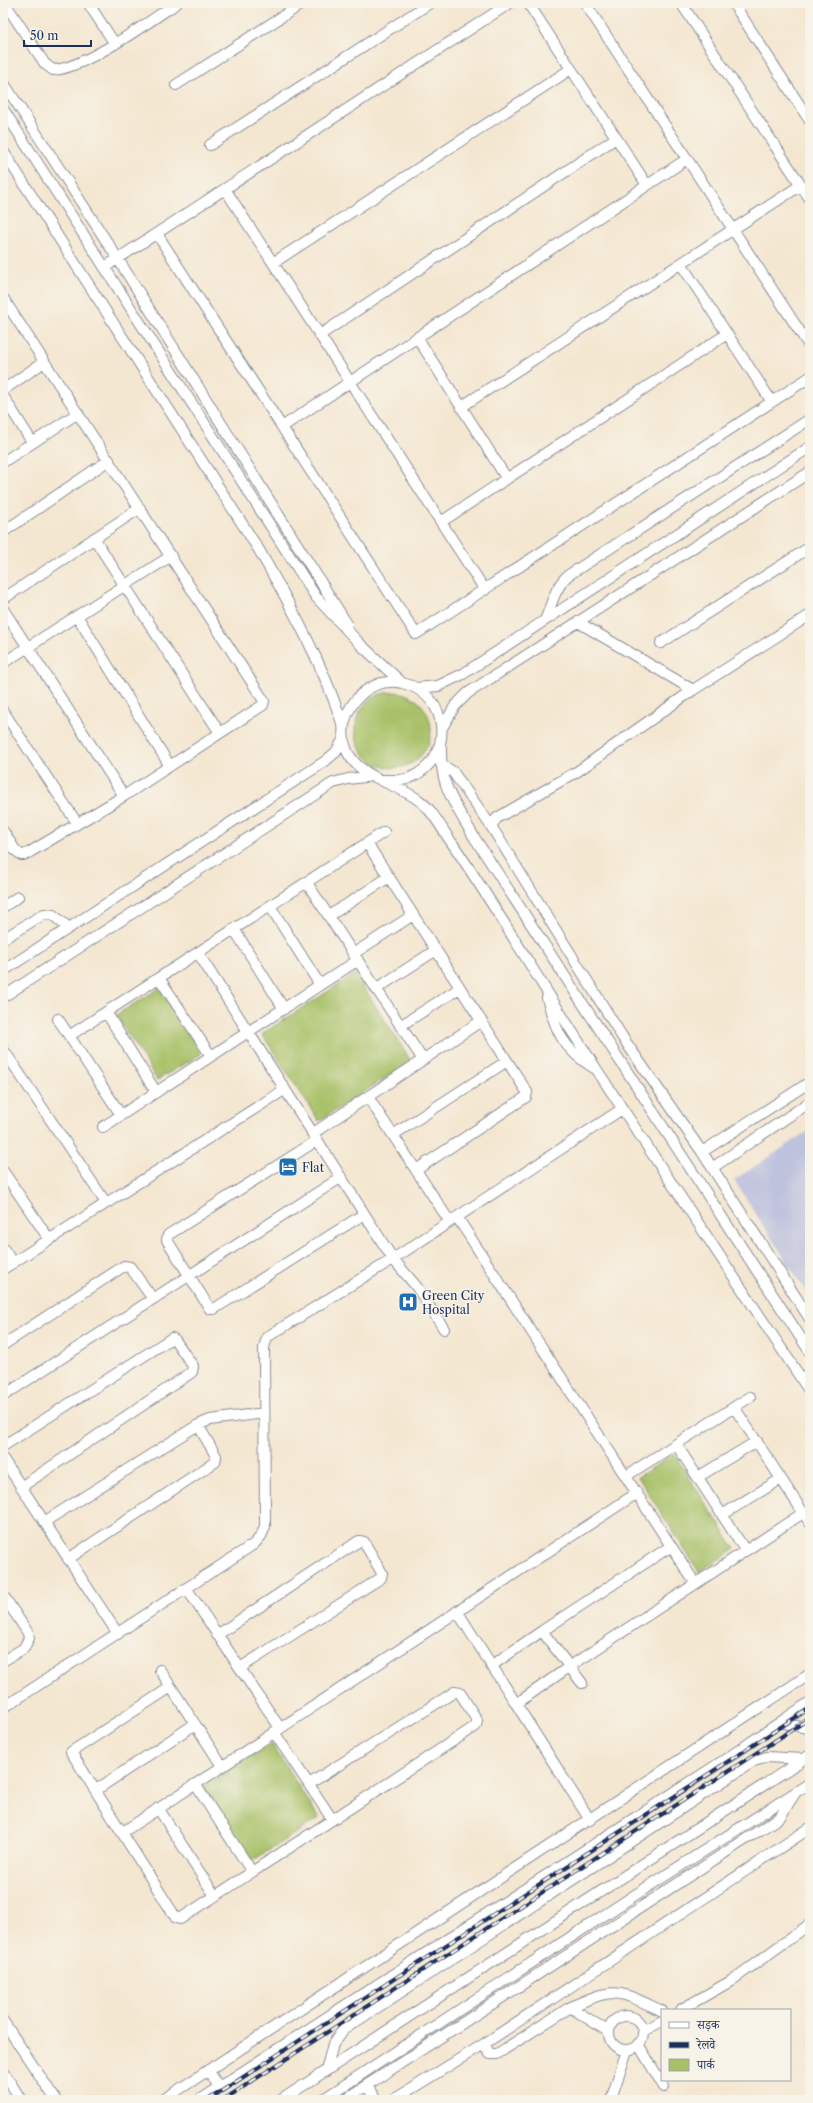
<svg xmlns="http://www.w3.org/2000/svg" width="813" height="2103" viewBox="0 0 813 2103" font-family="'Libre Caslon Text','Noto Serif Devanagari',serif">
  <style>
    .industrial { fill: #bfc2dd }
    .green { fill: #a8c167; stroke: #627862 }
    .lines { fill: none; stroke-linecap: round; stroke-linejoin: round }
    .minor-casing { stroke: #888b98; stroke-width: 12 }
    .minor { stroke: #fff; stroke-width: 10 }
    .rail-casing { stroke: #1b2f5e; stroke-width: 4 }
    .rail { stroke: #f7f3e8; stroke-width: 2.5; stroke-dasharray: 8; stroke-linecap: butt }
    .labels { text-anchor: middle; dominant-baseline: central; stroke-width: 3; stroke-linejoin: round; paint-order: stroke }
    .poi-label { font-size: 12px; fill: #1b2f5e; stroke: #f7f3e8; text-anchor: start }
  </style>
  <rect width="100%" height="100%" fill="#f7f3e8"/>
  <filter id="ink" filterUnits="userSpaceOnUse"><feTurbulence type="fractalNoise" baseFrequency=".025" numOctaves="2"/><feDisplacementMap in="SourceGraphic" scale="8" xChannelSelector="R" yChannelSelector="G"/><feConvolveMatrix kernelMatrix="1 2 1 2 8 2 1 2 1" color-interpolation-filters="sRGB"/></filter>
  <filter id="wash" filterUnits="userSpaceOnUse"><feTurbulence type="fractalNoise" baseFrequency=".012" numOctaves="4" result="noise"/><feDisplacementMap in="SourceGraphic" scale="16" xChannelSelector="R" yChannelSelector="G"/><feGaussianBlur stdDeviation="0.9" result="paint"/><feColorMatrix in="noise" values="0 0 0 0 0 0 0 0 0 0 0 0 0 0 0 0 0 1.4 0 .05"/><feComposite in="paint" operator="in"/></filter>
  <g filter="url(#wash)">
    <rect width="100%" height="100%" fill="#f4e7d1"/>
    <!-- industrial -->
    <path class="industrial" d="M810,1130v168l-76,-118z"/>
    <!-- green -->
    <path class="green" d="M355 730a38 38 0 1 1 76 0a38 38 0 1 1-76 0Z
      M355,974l56,87 -92,60 -57,-87z
      M160,988l41,66 -44,26 -41,-65z
      M674,1454l61,95 -36,23 -61,-95z
      M271,1743l48,75 -67,43 -49,-74z"/>
  </g>
  <g filter="url(#ink)">
    <g class="lines">
      <!-- minor casing -->
      <g class="minor-casing">
        <path id="minor" d="M5,3l40,61 8,6c31,-1 97,-49 124,-67
          M88,3l27,41
          M528,3l119,182
          M585,3l225,344
          M681,3l129,196
          M733,3l77,118
          M3,82l115,177 229,365
          M176,85l127,-82
          M3,109l313,488 44,47 42,39
          M210,145l220,-142
          M3,151l256,399c32,56 64,114 84,176
          M225,189l260,401
          M157,234l259,400 394,-257
          M273,263l298,-194
          M681,264l91,138
          M105,267l405,-264
          M3,298l261,403 -1,4 -139,91 -94,56 -6,3h-3l-6,-5 -12,-19
          M320,335l296,-197
          M417,337l90,142
          M3,390l41,-28
          M3,396l29,46
          M461,407l340,-222
          M282,427l405,-268
          M3,462l75,-49
          M441,522l286,-188
          M3,532l106,-72
          M94,538l126,195
          M3,599l137,-91
          M3,609l121,187
          M810,615l-117,75 -115,81 -81,47 -6,8 132,212 79,114 108,167
          M77,616l93,150
          M546,618c6,-15 9,-30 21,-42l243,-157
          M578,622l115,68
          M661,643l149,-96
          M3,663l168,-107
          M416,688l22,-2 25,-12 347,-227
          M3,711l74,112
          M442,728l13,-22 13,-13 342,-221
          M441,748c-1,39 14,56 33,89l336,515
          M441,764l12,8 38,54
          M384,780c9,0 18,1 26,-2 46,-20 40,-85 -8,-95 -37,-9 -70,34 -55,68 12,27 50,32 73,50 13,9 22,29 32,42 46,67 87,138 132,207 74,114 151,228 226,342
          M367,843l160,249 -1,5 -110,73
          M307,883l116,177
          M270,906l50,79
          M3,907l15,-10
          M329,916l60,-39
          M234,929l50,80
          M3,939l41,-25 9,1 16,13
          M198,953l195,306 23,27 28,43
          M353,954l60,-39
          M3,971l321,-209 12,-10 7,-12
          M159,978l52,78
          M376,989l60,-39
          M3,997l330,-214 15,-4 25,-3
          M547,998c9,34 16,51 47,70
          M106,1012l50,80
          M58,1019l63,96
          M400,1026l60,-38
          M69,1036l315,-204
          M3,1049l103,154
          M368,1097l82,125
          M103,1127l255,-167
          M312,1134l169,-113
          M393,1135l114,-74
          M316,1141l-148,94 -1,5 43,69h4l150,-95
          M702,1152l108,-70
          M712,1168l98,-66
          M3,1171l46,68
          M457,1217l238,366
          M3,1248l10,15
          M3,1269l281,-179
          M3,1345l121,-79 6,1 23,32
          M3,1396l337,-218
          M734,1407l76,116
          M676,1444l69,106
          M3,1446l169,-108 3,2 18,26 -1,6 -171,115
          M3,1459l115,175
          M626,1476l124,-79
          M698,1477l59,-36
          M722,1515l59,-36
          M44,1522l154,-97 12,-5 54,-7
          M68,1559l147,-97 1,-6 -18,-31
          M187,1589l93,139
          M3,1595l25,38 1,5 -5,10 -21,13
          M457,1611l133,209
          M217,1635l142,-94 5,1 18,31 -1,5 -141,90
          M491,1666l51,-35
          M160,1670l62,96
          M582,1683l-40,-52 129,-85
          M171,1687l-100,65 105,166 4,1 296,-193 1,-6 -17,-27 -4,-2 -147,93
          M516,1704l53,-37 234,-154
          M3,1708l251,-164 7,-8 4,-9 -1,-179 3,-11 126,-78 229,-150
          M780,1722l30,7
          M274,1732l58,87
          M195,1784l57,88
          M96,1790l99,-66
          M158,1808l57,88
          M123,1832l514,-339
          M569,2008c46,-22 48,-18 93,3
          M680,2010l51,-29 79,-57
          M609 2033a17 17 0 1 1 34 0a17 17 0 1 1-34 0Z
          M3,2021l53,79
          M643,2031l19,-10
          M484,2044l6,10h7l72,-46 4,1 36,23
          M638,2044l26,43
          M208,2070l11,17
          M3,2071l18,29
          M326,2071l7,-27 10,-14 411,-269 13,-4 36,2
          M367,2086l9,14
          M163,2100l647,-426
          M199,2100l530,-343 81,-55
          M281,2100l529,-345
          M322,2100l313,-205 175,-112
          M344,2100l436,-283 15,-24
          M393,2100l91,-56 326,-216
          M611,2100l16,-50"/>
      </g>
      <!-- minor -->
      <use href="#minor" class="minor"/>
      <!-- rail casing -->
      <g class="rail-casing">
        <path id="rail" d="M208,2100l602,-392
          M223,2100l587,-382"/>
      </g>
      <!-- rail -->
      <use href="#rail" class="rail"/>
    </g>
  </g>
  <!-- icons -->
  <defs>
    <g id="hotel-square" transform="scale(1)"><rect x="-9" y="-9" width="18" height="18" rx="4" fill="#1f6fb2" stroke="#f7f3e8"/><path d="M-6-4.5h1.5V1H6V5H4.5V3h-9V5H-6ZM-4 0a1.8 1.8 0 1 1 3.6 0ZM.5 0V-2.5h3Q6-2.5 6 0Z" fill="#fff"/></g>
    <g id="hospital-square" transform="scale(1)"><rect x="-9" y="-9" width="18" height="18" rx="4" fill="#1f6fb2" stroke="#f7f3e8"/><path d="M-5-5h3v3.5h4V-5h3V5h-3V1.5h-4V5h-3Z" fill="#fff"/></g>
  </defs>
  <g fill-rule="evenodd">
    <use href="#hotel-square" x="288" y="1167"/>
    <use href="#hospital-square" x="408" y="1302"/>
  </g>
  <g class="labels">
    <!-- poi labels -->
    <g class="poi-label">
      <text x="302" y="1167">Flat</text>
      <text x="422" y="1295">Green City<tspan x="422" dy="14">Hospital</tspan></text>
    </g>
  </g>
  <!-- margin -->
  <rect width="813" height="2103" fill="none" stroke="#f7f3e8" stroke-width="16"/>
  <!-- legend -->
  <rect x="661" y="2009" width="130" height="72" fill="#f7f3e8" stroke="#9fa5b1"/>
  <rect x="669" y="2022" width="20" height="6" fill="#ffffff" stroke="#9fa5b1"/>
  <text x="697" y="2029" font-size="12" fill="#1b2f5e">सड़क</text>
  <rect x="669" y="2042" width="20" height="6" fill="#1b2f5e" stroke="#9fa5b1"/>
  <text x="697" y="2049" font-size="12" fill="#1b2f5e">रेलवे</text>
  <rect x="669" y="2059" width="20" height="12" fill="#a8c167" stroke="#9fa5b1"/>
  <text x="697" y="2069" font-size="12" fill="#1b2f5e">पार्क</text>
  <!-- scale -->
  <path d="M24 40v6h67v-6" fill="none" stroke="#1b2f5e" stroke-width="2"/>
  <text x="30" y="40" font-size="12" fill="#1b2f5e" stroke="#f7f3e8" stroke-width="3" paint-order="stroke">50 m</text>
</svg>
